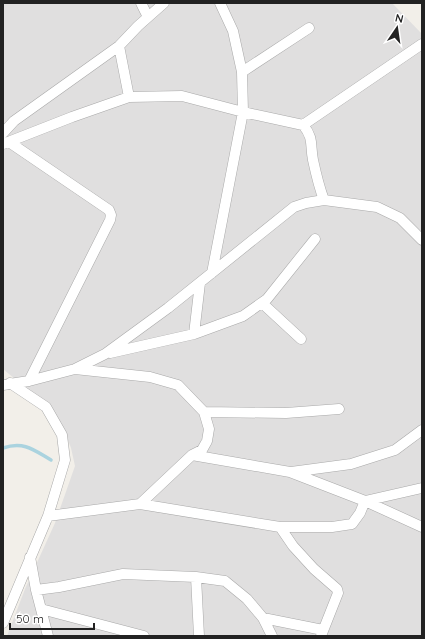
<svg xmlns="http://www.w3.org/2000/svg" width="425" height="639" viewBox="0 0 425 639" font-family="Quicksand,sans-serif">
  <style>
    .residential { fill: #e0dfdf }
    .lines { fill: none; stroke-linecap: round; stroke-linejoin: round }
    .stream { stroke: #aad3df; stroke-width: 3.5 }
    .minor-casing { stroke: #a9a9a9; stroke-width: 11 }
    .minor { stroke: #fff; stroke-width: 10 }
  </style>
  <rect width="100%" height="100%" fill="#f2efe9"/>
  <!-- residential -->
  <path class="residential" d="M3,3h389l30,31v602h-415l18,-47 30,-66 20,-57 -4,-18 -8,-21 -13,-19 -47,-39z"/>
  <g class="lines">
    <!-- stream -->
    <path class="stream" d="M3,448c21,-7 31,2 48,12"/>
    <!-- minor casing -->
    <g class="minor-casing">
      <path id="minor" d="M141,3l7,14
        M119,46l10,51
        M242,72l67,-44
        M303,125l119,-81
        M3,133l11,-12 105,-75 19,-20 26,-23
        M9,142l100,68 2,5 -1,5 -81,161
        M3,144l69,-27 57,-20 53,-1 61,16 60,13c11,13 7,20 10,35 3,14 6,27 11,40l-18,3 -12,4 -126,101 -63,46 -30,15 -46,12 -26,4
        M324,200l53,7 23,11 22,22
        M212,273l31,-161 -1,-40 -9,-41 -13,-28
        M262,303l39,36
        M194,334l6,-51
        M110,353l84,-19 49,-18 24,-17 48,-60
        M75,369l75,8 28,8 26,27 5,17 -2,12 -5,9 -10,5 -52,49
        M204,412l82,1 53,-4
        M192,455l98,17 75,29 57,26
        M291,472l60,-8 44,-14 27,-20
        M365,501l57,-13
        M48,516l92,-12 140,23h52l20,-3 8,-11 5,-12
        M280,527l13,19 21,23 23,20 1,4 -17,43
        M30,557l6,33 12,46
        M196,577l3,59
        M36,590l23,-3 64,-13 73,3 29,4 22,18 16,19 9,18
        M41,609l103,27
        M263,618l60,12
        M3,623l45,-107 17,-56 -3,-25 -16,-28 -36,-24"/>
    </g>
    <!-- minor -->
    <use href="#minor" class="minor"/>
  </g>
  <!-- border -->
  <rect width="425" height="639" fill="none" stroke="#222222" stroke-width="8"/>
  <!-- north arrow -->
  <g transform="translate(397 28) rotate(13)" stroke="#ffffff" stroke-width="3" paint-order="stroke">
  <path d="M0-3L7 15L0 10L-7 15Z" fill="#222222"/>
  <text y="-6" font-size="11" font-weight="bold" text-anchor="middle" fill="#222222">N</text>
  </g>
  <!-- scale -->
  <path d="M10 623v6h84v-6" fill="none" stroke="#222222" stroke-width="2"/>
  <text x="16" y="623" font-size="12" fill="#222222" stroke="#ffffff" stroke-width="3" paint-order="stroke">50 m</text>
</svg>
